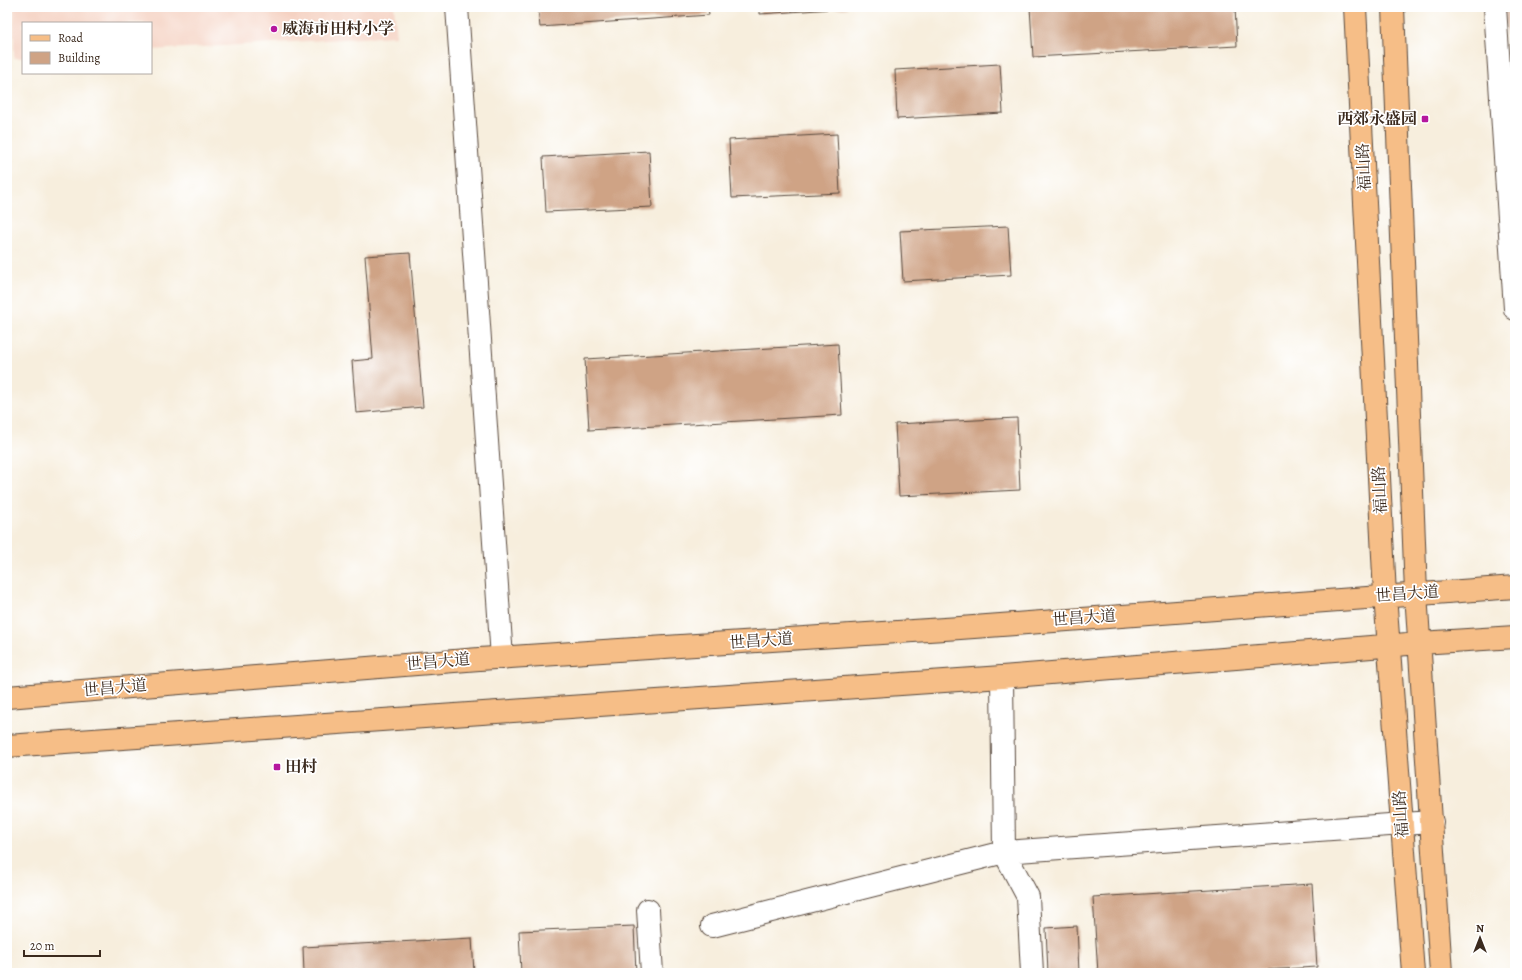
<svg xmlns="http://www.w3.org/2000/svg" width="1522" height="980" viewBox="0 0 1522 980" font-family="Alegreya,'Noto Serif SC',serif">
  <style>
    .built { fill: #f5d2c2 }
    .building { fill: #cfa385 }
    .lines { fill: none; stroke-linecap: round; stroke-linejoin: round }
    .minor-casing { stroke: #57473b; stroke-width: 24 }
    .major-casing { stroke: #57473b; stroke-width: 24 }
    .minor { stroke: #fff; stroke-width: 22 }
    .major { stroke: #f6be87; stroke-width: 22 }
    .poi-dot { fill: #b5179e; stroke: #fff; stroke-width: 1.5 }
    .labels { text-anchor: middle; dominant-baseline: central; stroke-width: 3.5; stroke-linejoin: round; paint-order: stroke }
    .poi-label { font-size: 16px; font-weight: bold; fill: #3b2a1e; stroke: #fff; text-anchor: start }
    .street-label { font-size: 16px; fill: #3b2a1e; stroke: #fff }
  </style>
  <rect width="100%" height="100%" fill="#fff"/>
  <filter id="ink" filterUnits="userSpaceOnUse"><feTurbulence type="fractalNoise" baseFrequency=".025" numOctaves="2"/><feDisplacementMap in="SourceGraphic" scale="8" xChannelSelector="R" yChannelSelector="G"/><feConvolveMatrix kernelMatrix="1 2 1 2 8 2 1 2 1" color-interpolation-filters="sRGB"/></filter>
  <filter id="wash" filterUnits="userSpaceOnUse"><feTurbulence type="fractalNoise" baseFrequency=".012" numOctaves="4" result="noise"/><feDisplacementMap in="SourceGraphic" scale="16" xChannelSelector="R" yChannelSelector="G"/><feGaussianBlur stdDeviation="0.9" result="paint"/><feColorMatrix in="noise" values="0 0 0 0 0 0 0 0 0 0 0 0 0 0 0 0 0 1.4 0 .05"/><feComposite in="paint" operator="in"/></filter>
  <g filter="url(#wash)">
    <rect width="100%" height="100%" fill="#f7eedd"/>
    <!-- built -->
    <path class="built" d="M14,7h380l3,29 -246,14v-27h-128v35h-9z"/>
    <g id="blocks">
      <!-- building -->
      <path class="building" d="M538,7h170l1,8 -169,12z
        M760,7h87v1l-87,6z
        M1030,7h205l2,39 -204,11z
        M1504,7h11v119h-1z
        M1000,64l3,49 -106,6 -2,-49z
        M837,134l3,59 -108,5 -3,-58z
        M649,151l3,56 -106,5 -3,-55z
        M1008,226l3,49 -108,6 -3,-50z
        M410,253l13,154 -67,6 -4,-52 21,-2 -8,-103z
        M838,344l4,71 -253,15 -4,-71z
        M1017,418l3,72 -121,6 -4,-72z
        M1312,884l5,83 -104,6h-115l-5,-76z
        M634,926l2,47h-115l-2,-42z
        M1077,926l2,47h-31l-2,-45z
        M472,938l2,35h-170l-1,-26z"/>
    </g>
  </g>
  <g filter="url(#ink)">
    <use href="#blocks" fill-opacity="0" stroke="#57473b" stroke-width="1"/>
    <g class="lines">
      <!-- minor casing -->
      <g class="minor-casing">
        <path id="minor" d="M457,7l45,651
          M1495,7l20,302
          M1002,677l2,175 24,45 4,76
          M648,910l4,63
          M712,926l292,-74 428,-30"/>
      </g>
      <!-- major casing -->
      <g class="major-casing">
        <path id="major" d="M1355,7l30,588 28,378
          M1393,7l23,586 25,380
          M7,697l472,-38 481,-31 555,-41
          M7,746l995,-69 418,-34 95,-6"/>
      </g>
      <!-- minor -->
      <use href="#minor" class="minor"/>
      <!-- major -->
      <use href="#major" class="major"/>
    </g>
  </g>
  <!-- markers -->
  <g class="poi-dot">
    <circle cx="274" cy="29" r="4"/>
    <rect x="1421" y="115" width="8" height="8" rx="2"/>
    <rect x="273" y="763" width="8" height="8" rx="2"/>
  </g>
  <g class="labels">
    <!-- poi labels -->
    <g class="poi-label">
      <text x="282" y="29">威海市田村小学</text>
      <text x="1417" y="119" text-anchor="end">西郊永盛园</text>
      <text x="285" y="767">田村</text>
    </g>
    <!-- street labels -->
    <g class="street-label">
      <text transform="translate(1364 167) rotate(-93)">福山路</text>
      <text transform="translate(1380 490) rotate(-93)">福山路</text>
      <text transform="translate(1407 594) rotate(-4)">世昌大道</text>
      <text transform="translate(1084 618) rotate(-4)">世昌大道</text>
      <text transform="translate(761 641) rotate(-4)">世昌大道</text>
      <text transform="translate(438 662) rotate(-5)">世昌大道</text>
      <text transform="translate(115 688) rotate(-5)">世昌大道</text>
      <text transform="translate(1401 814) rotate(-94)">福山路</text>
    </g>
  </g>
  <!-- margin -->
  <rect width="1522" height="980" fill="none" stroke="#fff" stroke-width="24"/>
  <!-- legend -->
  <rect x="22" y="22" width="130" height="52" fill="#ffffff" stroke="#b1aaa5"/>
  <rect x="30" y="35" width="20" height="6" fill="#f6be87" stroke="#b1aaa5"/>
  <text x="58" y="42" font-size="12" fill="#3b2a1e">Road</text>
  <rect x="30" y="52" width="20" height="12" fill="#cfa385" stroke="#b1aaa5"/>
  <text x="58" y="62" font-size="12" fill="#3b2a1e">Building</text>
  <!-- north arrow -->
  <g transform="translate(1480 938)" stroke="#ffffff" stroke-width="3" paint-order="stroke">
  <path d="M0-3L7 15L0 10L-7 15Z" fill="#3b2a1e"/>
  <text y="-6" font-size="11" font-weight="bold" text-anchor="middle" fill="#3b2a1e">N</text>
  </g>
  <!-- scale -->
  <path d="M24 950v6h76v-6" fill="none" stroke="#3b2a1e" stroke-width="2"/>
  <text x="30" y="950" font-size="12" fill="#3b2a1e" stroke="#ffffff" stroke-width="3" paint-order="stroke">20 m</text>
</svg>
